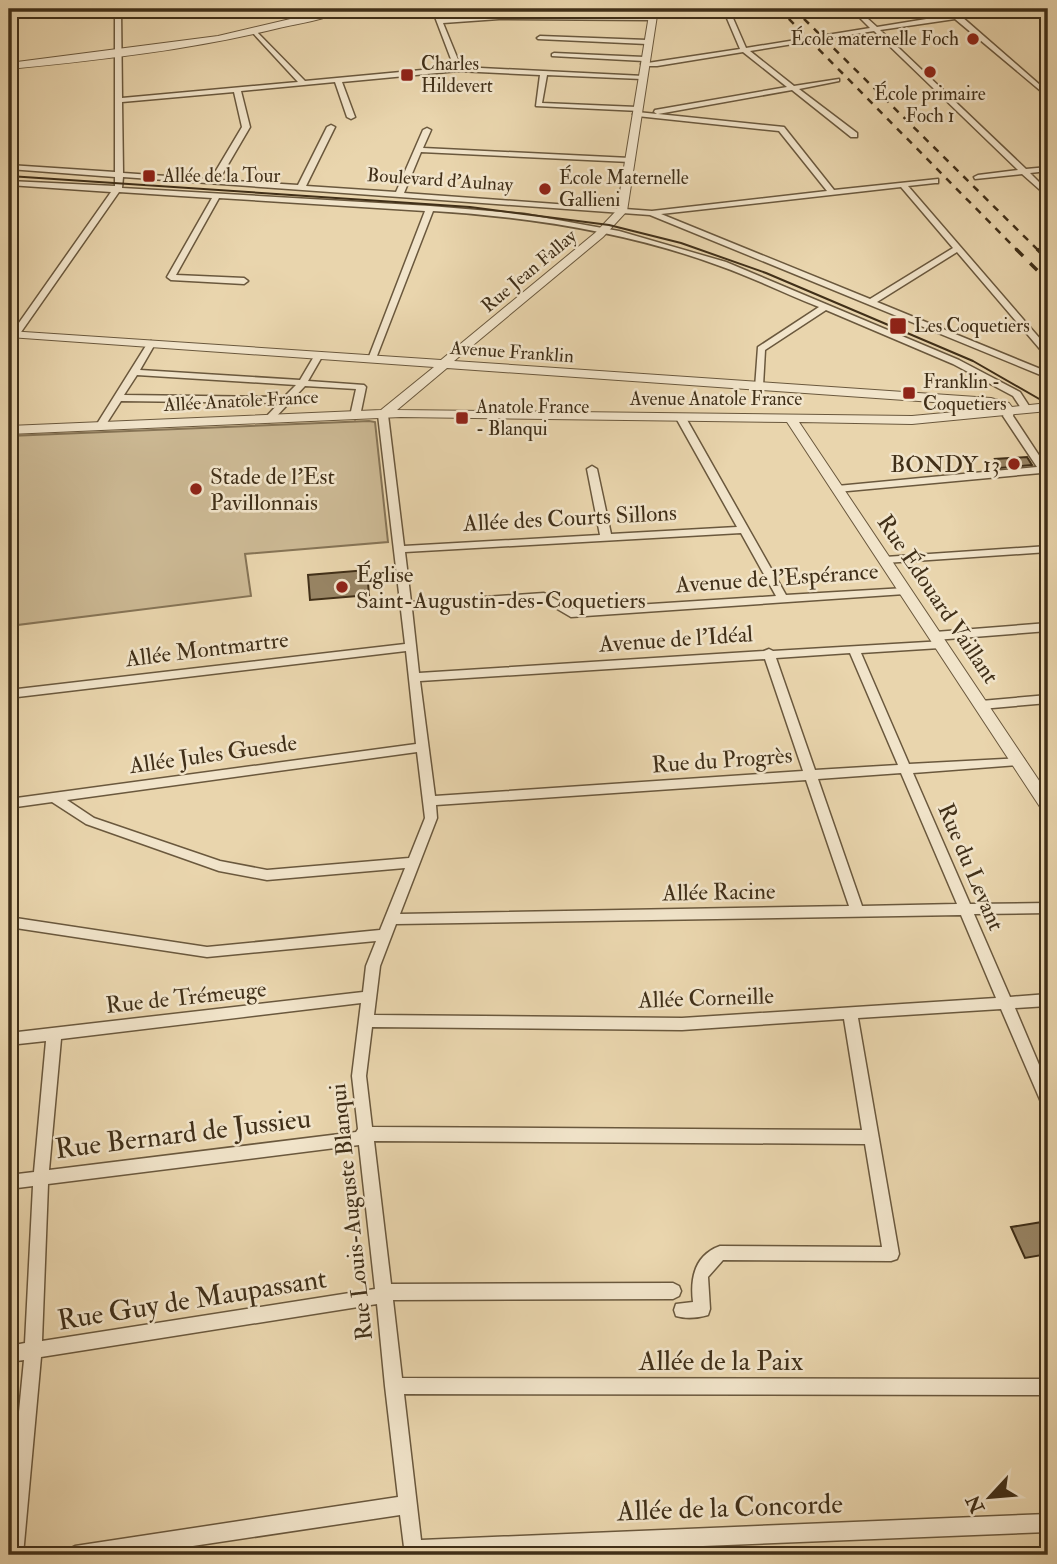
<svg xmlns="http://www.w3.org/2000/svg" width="1057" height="1564" viewBox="0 0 1057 1564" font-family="'IM FELL Double Pica',serif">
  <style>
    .green { fill: #ccb994; stroke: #867456; stroke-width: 2 }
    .building { fill: #988565; stroke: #402f18; stroke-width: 2 }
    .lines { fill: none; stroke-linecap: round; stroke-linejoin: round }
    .minor-casing { stroke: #6a583d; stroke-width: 3 }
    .tertiary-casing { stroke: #6a583d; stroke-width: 2 }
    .minor { fill: #f1e4ca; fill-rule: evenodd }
    .tertiary { fill: #f1e4ca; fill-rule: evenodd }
    .tram { stroke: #402f18; stroke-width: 2 }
    .rail-far1 { stroke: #402f18; stroke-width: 2.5; stroke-dasharray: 7 7; stroke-linecap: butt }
    .rail { stroke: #402f18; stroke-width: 3.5; stroke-dasharray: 10 10; stroke-linecap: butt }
    .poi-dot { fill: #8f2418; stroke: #f1e4ca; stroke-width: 2.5 }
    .labels { text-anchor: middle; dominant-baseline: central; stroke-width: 5; stroke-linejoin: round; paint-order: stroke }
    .far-poi-label { font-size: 19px; fill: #402f18; stroke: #f1e4ca; text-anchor: start }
    .far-street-label { font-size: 19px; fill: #402f18; stroke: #f1e4ca }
    .poi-label { font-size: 23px; fill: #402f18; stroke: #f1e4ca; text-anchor: start }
    .street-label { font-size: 23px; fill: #402f18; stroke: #f1e4ca }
    .near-street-label { font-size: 28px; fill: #402f18; stroke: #f1e4ca }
  </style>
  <rect width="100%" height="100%" fill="#e9d5ad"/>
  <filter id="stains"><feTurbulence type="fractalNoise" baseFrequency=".00286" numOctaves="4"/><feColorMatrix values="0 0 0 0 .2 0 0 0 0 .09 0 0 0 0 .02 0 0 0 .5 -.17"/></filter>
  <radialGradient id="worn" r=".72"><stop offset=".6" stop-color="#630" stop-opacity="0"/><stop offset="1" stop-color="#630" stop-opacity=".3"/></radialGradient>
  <!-- green -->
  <path class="green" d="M369,421l6,1 13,120 -143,12 6,42 -242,30v-190z"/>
  <!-- building -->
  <path class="building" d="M1027,457l5,8 -32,3 -5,-9z
    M367,570l2,25 -59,5 -2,-25z
    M1048,1221v33l-23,4 -14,-31z"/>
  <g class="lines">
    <!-- minor casing -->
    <g class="minor-casing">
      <path id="minor" d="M115,9h6l1,89 176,-16 -46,-50 -1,-1 3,-2 51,52 149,-14 -22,-58h6l4,10 57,-4 154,2v2l-2,1 -152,-1 -56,4 18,44 183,9v2l-2,1 -95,-4 -5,28 95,4h3v4l-104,-5 4,-31 -82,-4 -116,11 13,35 -4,2 -4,-2 -12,-35 -94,9 9,36 -31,53 79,5 29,-58 4,-2 4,2 -29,59 90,6 27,-62 4,-2 4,2 -8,18 207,10 4,2 -4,2 -209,-10 -17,41 248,18 175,-20 -48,-60 -142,-15 -4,-2 4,-2 20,2 -3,-2 1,-2 132,-23 -44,-35 -86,14h-13l-3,-2 99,-15 -17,-40h6l17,39 124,-20 -19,-19h6l20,18 74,-12 -6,-6h6l7,5 48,-5 -44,8 86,75v5l-93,-78 -75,11 146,139 22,-2v4l-18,2 18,18v6l-26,-23 -47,5 -1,-2 4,-2 40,-5 -144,-139 -124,20 44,35 45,-7v2l-40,8 58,44v4h-6l-59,-47 -134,24 126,13 50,63 104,-11v4h-3l-27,3 140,162v8l-3,-1 -88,-103 -80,50 171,70v6l-398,-163 -527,-38 -1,11 308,18 94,8 95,17 107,31 233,98 61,32 11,17 -2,2h-6l-10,-15 -60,-32 -127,-54 -61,40 -2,36 -5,3 -3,-1 3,-41 61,-40c-33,-13 -65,-29 -99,-41 -92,-34 -189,-49 -287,-55l-58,150h-6l-1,-2 57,-148 -206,-13 -43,77 68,3 4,3 -4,3 -73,-4 -4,-3 45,-79 -93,-6 -107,153 -3,1v-9l102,-145 -102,-7v-4l106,5v-9l-106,-8v-4l106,7zM234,92l8,35 -31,52 -88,-6 -1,-71zM901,187l52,61 -83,51 -209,-85z
        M1031,9h7l10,9v5z
        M540,36l107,4 3,2 -3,2 -109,-5 -1,-1z
        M554,53l90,4 3,2 -3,2 -92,-5v-2z
        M151,341l4,3 -15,26 160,10 16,-27h6l1,2 -15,26 56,4 2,2 -6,29 -5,3 -5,-3 6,-27 -51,-3 -33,35 -3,1 -5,-3 15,-16 -158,-2 -18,28h-6l-2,-2 52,-83zM137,375l159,10 -12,12 -160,-2z
        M1009,408l5,3 -1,5 35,53v6l-7,-2 -204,19 -5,-3 5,-3 200,-19 -34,-51 3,-7z
        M383,412l5,3 16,131 196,-11 -13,-66 5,-3 5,3 14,65 126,-7 -61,-109 5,-3 5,3 100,177 119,-7 5,3 -5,3 -334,23 -29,-17 -130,9 7,64 345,-22 5,-2 4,2 171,-10 2,3 -2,3 -4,1 -79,5 48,111 114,-6 2,3 -6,4 -106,8 57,131 78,-1v10l-74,1 36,83 38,-3v12l-33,2 33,78v22l-5,-2 -2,-4 -40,-93 -143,9 41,236 -2,5 -6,2 -168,-1 -15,17 2,32 -2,6c-10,3 -22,4 -32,1l-2,-6 2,-6 17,-2c-3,-24 2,-47 27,-56l162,1 -17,-103 -491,-3 17,143 282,-1 6,3 2,5 -2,5 -6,3 -280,1 9,78 646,1v16l-644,-1 17,146 627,-26v18l-566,23h-77l-5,-40 -267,40h-67l3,-6 6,-3 323,-49 -13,-111 -8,-82 -336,53 -18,198h-14v-40l15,-155 -15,2v-16l16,-3 8,-157 -24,3v-14l25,-3 12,-131 -37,4v-12l354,-41 3,-26 10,-25 -169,16 -198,-30v-10l198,30 173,-17 25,-62 -138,12 -48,-9 -133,-47 -34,-22 -43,6v-9l407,-55 -10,-93 -397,47v-8l396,-46 -27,-229zM741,533l35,63 -203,13 -29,-16 -133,9 -6,-50zM850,653l48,112 -83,5 -39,-112zM765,659l38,112 -368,25 -15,-115zM417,752l8,66 -16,40 -142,12 -47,-9 -126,-43 -27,-18zM901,773l56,131 -95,2 -44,-127zM806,780l43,126 -449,8 37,-96 -1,-13zM961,915l35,83 -314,20 -308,-3 6,-49 16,-42zM361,1003l-9,73 6,53 -2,3 -307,38 12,-131zM844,1019l18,111 -490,-3 -6,-51 6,-49 310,3zM359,1145l16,144 -333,52 6,-157z
        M1048,546v6l-163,11 -5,-3 5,-3z
        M1048,623v8l-113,9 -6,-4 6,-4z
        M1048,695v8l-67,6 -6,-4 6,-4z"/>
    </g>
    <!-- tertiary casing -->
    <g class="tertiary-casing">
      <path id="tertiary" d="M333,9h12c-18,11 -45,14 -66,19 -89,22 -180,32 -270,41v-6l209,-27z
        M650,9h8l-31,202 -24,26 -149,124 537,37 18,5 3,4 36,-4v8l-136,13 -113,-2 249,372v18l-6,-2 -255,-388 -386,-5 -392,17v-8l372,-16 53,-43 -425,-30v-6l432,29 154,-127 22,-23zM447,368l543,38 9,2 -87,8 -515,-6z"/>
    </g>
    <!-- minor -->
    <use href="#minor" class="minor"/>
    <!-- tertiary -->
    <use href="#tertiary" class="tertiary"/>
    <!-- tram -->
    <path class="tram" d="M9,176l461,31 139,18 72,18 85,30 207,88 75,43"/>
    <!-- rail-far1 -->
    <path class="rail-far1" d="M779,9l239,242
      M794,9l245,242"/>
    <!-- rail -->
    <path class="rail" d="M1016,249l32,32
      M1037,249l11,11"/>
  </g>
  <!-- markers -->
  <g class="poi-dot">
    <circle cx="973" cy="39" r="7"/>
    <circle cx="930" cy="72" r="7"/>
    <rect x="400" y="68" width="14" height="14" rx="3.5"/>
    <rect x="142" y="169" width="14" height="14" rx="3.5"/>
    <circle cx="545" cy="189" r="7"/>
    <rect x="889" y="317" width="18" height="18" rx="3.5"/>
    <rect x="902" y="386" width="14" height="14" rx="3.5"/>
    <rect x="455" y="411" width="14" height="14" rx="3.5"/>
    <circle cx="1014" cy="464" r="7"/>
    <circle cx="196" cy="489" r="7"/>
    <circle cx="342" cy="587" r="7"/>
  </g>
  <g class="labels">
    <!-- far-poi labels -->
    <g class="far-poi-label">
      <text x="959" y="39" text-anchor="end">École maternelle Foch</text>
      <text x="421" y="64">Charles<tspan x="421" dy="22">Hildevert</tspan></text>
      <text x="930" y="94" text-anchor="middle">École primaire<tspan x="930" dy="22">Foch 1</tspan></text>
      <text x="163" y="176">Allée de la Tour</text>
      <text x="559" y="178">École Maternelle<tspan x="559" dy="22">Gallieni</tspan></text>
      <text x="914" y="326">Les Coquetiers</text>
      <text x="923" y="382">Franklin -<tspan x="923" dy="22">Coquetiers</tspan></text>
      <text x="476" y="407">Anatole France<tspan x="476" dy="22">- Blanqui</tspan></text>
    </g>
    <!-- far-street labels -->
    <g class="far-street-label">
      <text transform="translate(440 180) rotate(4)">Boulevard d'Aulnay</text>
      <text transform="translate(529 271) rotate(-40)">Rue Jean Fallay</text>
      <text transform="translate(512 352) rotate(4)">Avenue Franklin</text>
      <text x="716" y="399">Avenue Anatole France</text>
      <text transform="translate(241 401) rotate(-3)">Allée Anatole France</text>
    </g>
    <!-- poi labels -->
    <g class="poi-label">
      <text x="1000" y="464" text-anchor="end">BONDY 13</text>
      <text x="210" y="476">Stade de l'Est<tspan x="210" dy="26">Pavillonnais</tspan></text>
      <text x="356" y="574">Église<tspan x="356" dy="26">Saint-Augustin-des-Coquetiers</tspan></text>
    </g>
    <!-- street labels -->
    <g class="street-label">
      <text transform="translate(570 518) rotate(-3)">Allée des Courts Sillons</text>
      <text transform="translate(777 578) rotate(-4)">Avenue de l'Espérance</text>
      <text transform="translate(938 599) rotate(56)">Rue Édouard Vaillant</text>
      <text transform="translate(676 639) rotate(-4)">Avenue de l'Idéal</text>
      <text transform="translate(207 649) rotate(-7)">Allée Montmartre</text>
      <text transform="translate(213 754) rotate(-8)">Allée Jules Guesde</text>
      <text transform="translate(722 760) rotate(-4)">Rue du Progrès</text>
      <text transform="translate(971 867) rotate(67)">Rue du Levant</text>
      <text transform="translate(719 892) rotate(-1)">Allée Racine</text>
      <text transform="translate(186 997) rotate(-6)">Rue de Trémeuge</text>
      <text transform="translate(706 998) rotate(-2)">Allée Corneille</text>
      <text transform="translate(351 1212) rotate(-96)">Rue Louis-Auguste Blanqui</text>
    </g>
    <!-- near-street labels -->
    <g class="near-street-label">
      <text transform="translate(183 1134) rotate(-7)">Rue Bernard de Jussieu</text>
      <text transform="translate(192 1300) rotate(-9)">Rue Guy de Maupassant</text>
      <text x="721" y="1361">Allée de la Paix</text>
      <text transform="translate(730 1508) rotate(-2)">Allée de la Concorde</text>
    </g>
  </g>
  <!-- margin -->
  <rect width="1057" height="1564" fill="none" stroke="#e9d5ad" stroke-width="35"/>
  <rect x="10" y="10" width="1036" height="1543" fill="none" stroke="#402f18" stroke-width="3.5"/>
  <rect x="18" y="18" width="1022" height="1529" fill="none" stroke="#402f18" stroke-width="2"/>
  <!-- north arrow -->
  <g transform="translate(990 1497) rotate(244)" stroke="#f1e4ca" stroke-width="5" paint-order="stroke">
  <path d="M0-5L12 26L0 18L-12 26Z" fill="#402f18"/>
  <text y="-10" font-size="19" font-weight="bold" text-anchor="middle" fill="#402f18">N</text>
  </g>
  <rect width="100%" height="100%" filter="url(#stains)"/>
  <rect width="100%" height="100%" fill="url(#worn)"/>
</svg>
